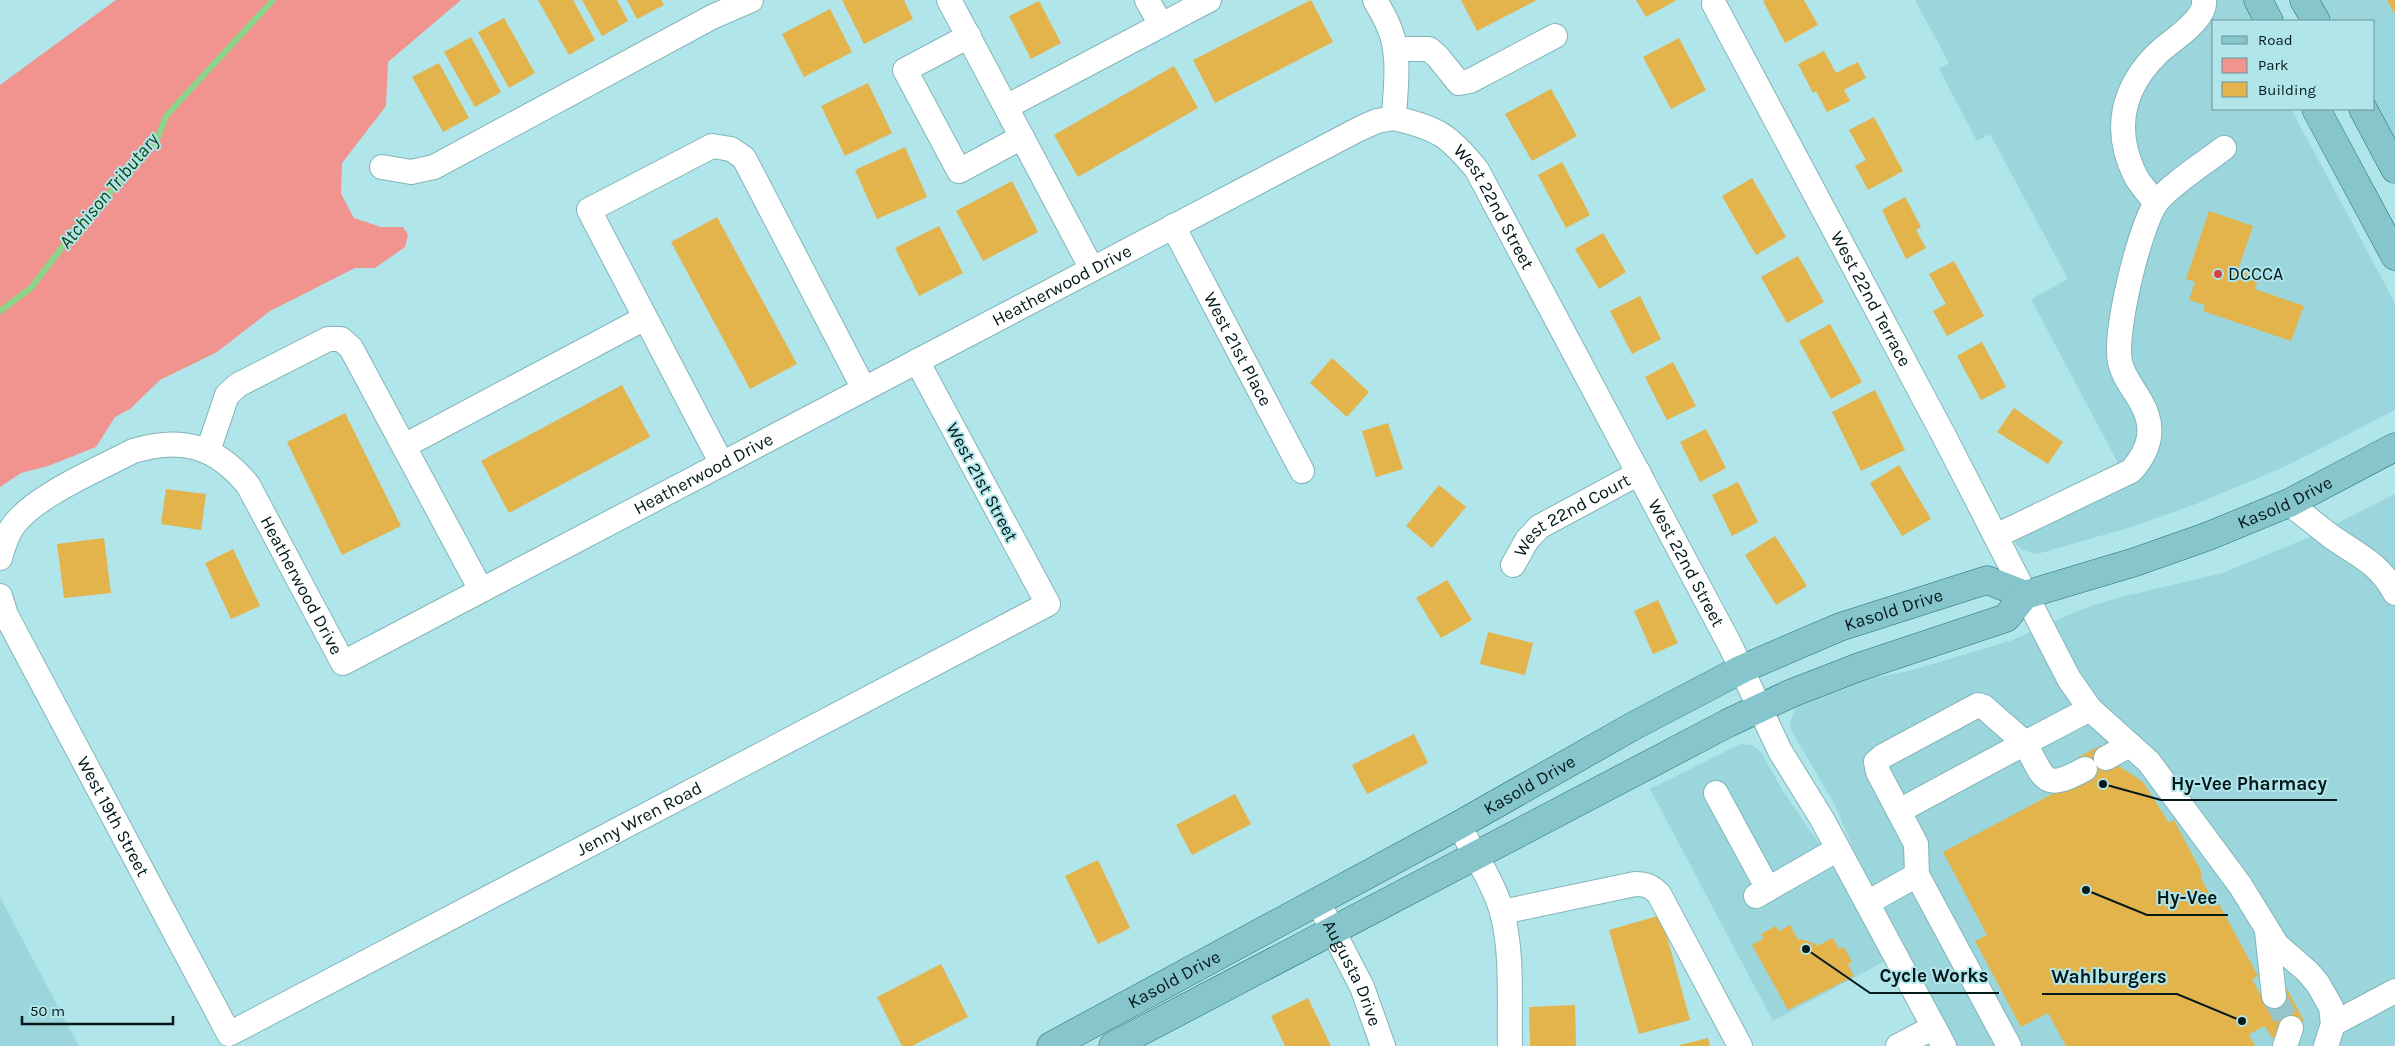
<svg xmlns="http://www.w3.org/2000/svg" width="2395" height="1046" viewBox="0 0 2395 1046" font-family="Karla,sans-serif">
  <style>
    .built { fill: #9ad6dc }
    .green { fill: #f1938e }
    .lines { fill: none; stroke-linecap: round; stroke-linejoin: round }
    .stream { stroke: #8ad587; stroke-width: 6 }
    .building { fill: #e3b34c }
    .minor-tunnel { stroke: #96c6cb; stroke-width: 24; stroke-dasharray: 24 12; stroke-linecap: butt }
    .minor-casing { stroke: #82b5ba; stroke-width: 26 }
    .major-casing { stroke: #236f77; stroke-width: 29 }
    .minor { stroke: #fff; stroke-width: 24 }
    .major { stroke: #85c5cb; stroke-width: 28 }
    .poi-dot { fill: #d24345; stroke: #b0e5ea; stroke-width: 2 }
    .labels { text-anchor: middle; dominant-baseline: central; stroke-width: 4; stroke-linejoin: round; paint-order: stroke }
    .street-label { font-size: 18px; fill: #05191b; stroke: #b0e5ea }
    .poi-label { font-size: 18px; fill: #05191b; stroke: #b0e5ea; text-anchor: start }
    .water-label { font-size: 19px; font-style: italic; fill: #104412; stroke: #b0e5ea }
    .leader { fill: none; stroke: #05191b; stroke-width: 2 }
    .callout-dot { fill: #05191b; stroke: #b0e5ea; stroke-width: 2 }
    .callout-label { font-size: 19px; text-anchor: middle; font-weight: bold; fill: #05191b; stroke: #b0e5ea; stroke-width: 4; stroke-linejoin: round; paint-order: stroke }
  </style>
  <rect width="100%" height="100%" fill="#b0e5ea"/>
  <!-- built -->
  <path class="built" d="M1915,0h328l11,21h-40v88h77l104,194v107l-111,57 -88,37 -65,23 -94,27 -15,-4 -5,-5 -14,-25 116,-55 -88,-166 37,-20 -78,-145 -13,7 -38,-72 10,-6z
    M2319,0h76v143l-21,-40v-82h-44z
    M2395,494v552h-437l-104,-195 -19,-46 -44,-75 -1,-8 5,-13 6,-5 60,-24 48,-9 104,-31 69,-31 35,-11 106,-25 89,-37z
    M1740,744l12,1 9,7 22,39 48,70 54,100 -112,60 -123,-232z
    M0,897l28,53 51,96h-79z"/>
  <!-- green -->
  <path class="green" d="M116,0h345l-73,62 -2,44 -44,57 -1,31 13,24 27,9h22l5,8 -3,12 -30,21h-20l-85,43 -53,41 -57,28 -30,29 -15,8 -19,30 -48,19 -27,7 -21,14v-402z"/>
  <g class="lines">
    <!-- stream -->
    <path class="stream" d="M0,311l31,-23 39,-51 86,-95 10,-26 107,-116"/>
  </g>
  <!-- building -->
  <path class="building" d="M538,0h35l22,40 -26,15z
    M582,0h35l11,21 -26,15z
    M627,0h34l3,5 -27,14z
    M842,0h62l9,19 -49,25z
    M1311,0l22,42 -118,61 -22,-43z
    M1461,0h76l-60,31z
    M1636,0h41l-31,17z
    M1766,0h38l14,25 -33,18 -22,-42z
    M2387,0h8v14z
    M1039,1l22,42 -30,16 -22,-43z
    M830,9l22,43 -48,25 -22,-43z
    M504,18l31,55 -26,15 -31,-56z
    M471,37l30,55 -26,15 -31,-55z
    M1679,38l27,52 -35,19 -28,-52z
    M1824,51l12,22 22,-11 8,16 -22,12 6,11 -23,11 -11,-21 -3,2 -15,-29z
    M439,63l30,55 -26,14 -31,-55z
    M1174,66l24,42 -120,69 -24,-42z
    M868,83l24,50 -47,23 -24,-50z
    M1551,89l26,47 -45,25 -27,-47z
    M1874,117l29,54 -35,19 -13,-24 11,-6 -17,-30z
    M905,147l22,50 -50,22 -22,-49z
    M1562,162l28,53 -24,13 -28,-53z
    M1752,178l34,59 -30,18 -34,-59z
    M1012,181l26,51 -55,29 -27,-50z
    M1905,197l16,30 -5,3 10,18 -20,11 -24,-49z
    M2209,211l44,15 -15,44 21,7 -4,12 49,17 -13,35 -88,-30 2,-6 -16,-5 6,-18 -9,-3z
    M717,217l80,147 -47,25 -79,-147z
    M939,226l24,47 -44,23 -24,-48z
    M1603,233l23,39 -27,17 -24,-40z
    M1798,256l26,46 -37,21 -26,-46z
    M1954,261l30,55 -37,20 -14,-25 13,-7 -17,-30z
    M1640,296l21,43 -29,15 -22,-43z
    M1830,324l32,58 -31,17 -32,-58z
    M1982,342l24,45 -25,13 -24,-44z
    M1332,358l37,34 -22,25 -37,-34z
    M1673,362l23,44 -29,14 -22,-43z
    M622,385l28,52 -141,76 -28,-52z
    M1875,390l30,60 -44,21 -29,-59z
    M2014,408l49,34 -15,22 -51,-32z
    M345,413l56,113 -59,29 -55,-113z
    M1388,423l15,46 -27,8 -14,-46z
    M1706,429l20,39 -26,14 -20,-40z
    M1899,465l32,54 -29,17 -32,-53z
    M1738,482l20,40 -26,14 -20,-41z
    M1439,485l27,22 -34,41 -26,-22z
    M166,489l40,5 -5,36 -40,-6z
    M1775,536l32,50 -31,19 -31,-50z
    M104,538l7,55 -47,5 -7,-54z
    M233,549l27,57 -29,13 -26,-56z
    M1447,580l25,40 -31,18 -25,-40z
    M1658,600l20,43 -25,11 -19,-43z
    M1488,632l45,11 -8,32 -45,-11z
    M1414,734l14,29 -61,31 -15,-29z
    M2100,746l9,18 4,-2 30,20 26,41 5,-3 29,55 -3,1 16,30 3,-2 39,72 -6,3 12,22 23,-12 17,32 -32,17 -7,-12 -16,8 6,12h-189l-18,-33 -27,14 -46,-86 12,-6 -44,-83 145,-77 -10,-18z
    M1235,794l16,30 -59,31 -16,-30z
    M1098,860l32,68 -32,16 -33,-68z
    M1661,915l29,105 -51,14 -30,-104z
    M1790,925l8,15 3,-1 15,5 1,2 16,-8 6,11 5,-2 8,15 -4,2 6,12 -66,34 -36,-65 12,-7 -3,-4 15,-8 3,5z
    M941,964l27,53 -56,29h-10l-25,-49z
    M1308,998l23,48h-46l-14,-30z
    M1575,1005l1,41h-46l-1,-39z
    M1708,1038l2,8h-30v-1z"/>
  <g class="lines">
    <!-- minor-tunnel -->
    <path class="minor-tunnel" d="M2274,996l17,32"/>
    <!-- minor casing -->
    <g class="minor-casing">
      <g id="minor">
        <path d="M949,0l143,269"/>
        <path d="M1147,0l14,25"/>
        <path id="s1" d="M1714,4l229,430 126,245 21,30 59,53 91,123 37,60 31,27 10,12 13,23 2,17 -7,22"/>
        <path d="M969,36l-64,34 54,101 63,-34"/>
        <path d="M1395,49h34l9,8 21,26 11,-2 85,-45"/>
        <path d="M1006,107l203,-107"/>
        <path id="s2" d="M1394,118c43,10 55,17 83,52l253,475 50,106 42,68 122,227"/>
        <path d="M382,167l29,5 23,-5 278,-150 39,-17"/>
        <path d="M2156,203c-7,-9 -16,-18 -21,-28 -22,-45 -13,-87 23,-122 12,-12 49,-33 46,-53"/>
        <path id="s3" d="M1173,226l129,245"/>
        <path d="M404,446l241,-128"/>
        <path d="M208,451l19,-56 11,-10 90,-46h13l10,9 130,242"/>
        <path d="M722,464l-133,-254 123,-64 19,3 13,9 120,231"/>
        <path d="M2289,503c14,11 28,23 43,34 27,19 46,25 63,56"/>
        <path d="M1996,536l135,-65c19,-21 25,-43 10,-69 -8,-15 -17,-23 -21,-40 -6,-30 19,-133 36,-159 11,-16 51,-42 68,-55"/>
        <path id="s4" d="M0,558c3,-11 6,-22 13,-32 21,-30 86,-57 120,-75 49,-15 83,-5 115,34l95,178 1016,-534 18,-8 17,-3c1,-24 5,-51 0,-75 -3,-15 -11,-29 -19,-43"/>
        <path id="s5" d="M1513,565l14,-25 12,-13 100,-54"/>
        <path id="s6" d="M0,596l6,19 223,419 819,-430 -131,-243"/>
        <path d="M2106,758l24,-13"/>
        <path d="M1716,793l52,96"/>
        <path d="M1899,811l126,-68c20,37 18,49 60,26"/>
        <path d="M1459,825c14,28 34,56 43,87 11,42 7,90 8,134"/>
        <path d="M1917,875l-1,-31 -38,-72 -2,-10 7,-6 95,-51 6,2 41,36 65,-34"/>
        <path d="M1756,896l82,-47"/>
        <path id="s7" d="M1318,902l44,85 21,59"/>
        <path d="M1867,903l50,-28 92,171"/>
        <path d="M1502,912l133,-28c11,0 16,2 24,10l81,152"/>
        <path d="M2267,931l7,65"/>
        <path d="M2333,1024l62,-33"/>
        <path d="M1898,1046l36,-19"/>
        <path d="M2285,1046l6,-18"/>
      </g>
    </g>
    <!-- major casing -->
    <g class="major-casing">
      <g id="major">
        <path d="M2258,0l11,21"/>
        <path d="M2304,0l12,21"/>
        <path d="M2316,109l79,147"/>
        <path d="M2363,109l32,60"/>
        <path id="s8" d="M1051,1046l408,-221 178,-101 105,-55 98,-42 147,-47 38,15"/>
        <path id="s9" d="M1113,1046l615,-323 64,-30 67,-26 147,-49 19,-23 110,-33 71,-25 83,-34 106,-56"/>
      </g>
    </g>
    <!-- minor -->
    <use href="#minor" class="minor"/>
    <!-- major -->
    <use href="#major" class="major"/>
  </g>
  <!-- markers -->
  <circle class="poi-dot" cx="2218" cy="274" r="5"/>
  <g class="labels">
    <!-- street labels -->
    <g class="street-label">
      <text stroke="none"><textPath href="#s2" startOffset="141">West 22nd Street</textPath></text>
      <text stroke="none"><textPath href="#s4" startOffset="1320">Heatherwood Drive</textPath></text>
      <text stroke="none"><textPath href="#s1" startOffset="334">West 22nd Terrace</textPath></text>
      <text stroke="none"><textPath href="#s3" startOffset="139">West 21st Place</textPath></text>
      <text stroke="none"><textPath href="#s4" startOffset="915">Heatherwood Drive</textPath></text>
      <text transform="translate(982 482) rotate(62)">West 21st Street</text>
      <text stroke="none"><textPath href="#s9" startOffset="1298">Kasold Drive</textPath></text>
      <text stroke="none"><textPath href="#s5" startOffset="80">West 22nd Court</textPath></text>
      <text stroke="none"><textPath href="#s2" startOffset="546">West 22nd Street</textPath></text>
      <text stroke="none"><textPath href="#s4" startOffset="420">Heatherwood Drive</textPath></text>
      <text stroke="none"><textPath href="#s8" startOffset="950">Kasold Drive</textPath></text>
      <text stroke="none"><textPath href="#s8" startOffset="545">Kasold Drive</textPath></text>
      <text stroke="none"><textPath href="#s6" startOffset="248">West 19th Street</textPath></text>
      <text stroke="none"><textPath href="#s6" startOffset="958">Jenny Wren Road</textPath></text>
      <text stroke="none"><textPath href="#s7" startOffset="79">Augusta Drive</textPath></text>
      <text stroke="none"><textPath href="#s8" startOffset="140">Kasold Drive</textPath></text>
    </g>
    <!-- poi labels -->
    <g class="poi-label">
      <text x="2228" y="274">DCCCA</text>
    </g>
    <!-- water labels -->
    <g class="water-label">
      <text transform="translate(109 191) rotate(-50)">Atchison Tributary</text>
    </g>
  </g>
  <!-- callouts -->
  <path class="leader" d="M2103 784L2161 800H2337M2086 890L2147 915H2228M1806 949L1870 993H1999M2242 1021L2177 994H2042"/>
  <g class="callout-dot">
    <circle cx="2103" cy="784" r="5"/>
    <circle cx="2086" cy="890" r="5"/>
    <circle cx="1806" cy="949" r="5"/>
    <circle cx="2242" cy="1021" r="5"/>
  </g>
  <g class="callout-label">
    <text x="2249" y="790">Hy-Vee Pharmacy</text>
    <text x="2187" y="904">Hy-Vee</text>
    <text x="1934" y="982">Cycle Works</text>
    <text x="2109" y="983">Wahlburgers</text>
  </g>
  <!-- legend -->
  <rect x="2212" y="20" width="162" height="90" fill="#b0e5ea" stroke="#6c9397"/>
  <rect x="2222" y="36" width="25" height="8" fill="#85c5cb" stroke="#6c9397"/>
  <text x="2258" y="45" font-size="15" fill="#05191b">Road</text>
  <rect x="2222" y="58" width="25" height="15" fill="#f1938e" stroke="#6c9397"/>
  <text x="2258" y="70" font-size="15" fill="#05191b">Park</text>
  <rect x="2222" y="82" width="25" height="15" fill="#e3b34c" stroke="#6c9397"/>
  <text x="2258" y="95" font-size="15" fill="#05191b">Building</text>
  <!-- scale -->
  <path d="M22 1016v8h151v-8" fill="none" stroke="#05191b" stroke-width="2.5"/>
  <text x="30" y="1016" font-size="15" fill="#05191b" stroke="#b0e5ea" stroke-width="4" paint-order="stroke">50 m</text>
</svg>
